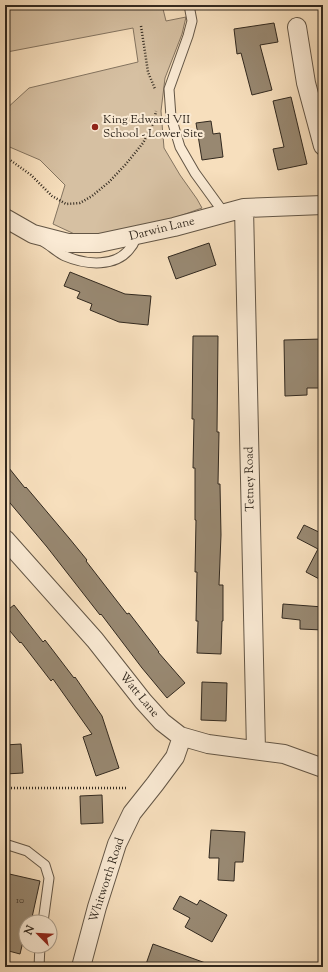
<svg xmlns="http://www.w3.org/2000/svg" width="328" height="972" viewBox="0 0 328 972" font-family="'Sorts Mill Goudy',serif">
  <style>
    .green { fill: #d6c0a2; stroke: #847460 }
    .building { fill: #988871; stroke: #32291f }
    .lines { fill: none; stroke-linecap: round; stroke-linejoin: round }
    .service-casing { stroke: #635646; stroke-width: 11 }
    .minor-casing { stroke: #635646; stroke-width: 20 }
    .path { stroke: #32291f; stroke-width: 2.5; stroke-dasharray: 1 2; stroke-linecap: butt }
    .service { stroke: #faead4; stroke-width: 9 }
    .minor { stroke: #faead4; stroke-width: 18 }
    .poi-dot { fill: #8f2418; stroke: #faead4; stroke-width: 1.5 }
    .labels { text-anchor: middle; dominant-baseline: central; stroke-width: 4; stroke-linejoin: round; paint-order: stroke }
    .number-label { font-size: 10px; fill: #4c4134 }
    .poi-label { font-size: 12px; fill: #32291f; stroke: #faead4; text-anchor: start }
    .street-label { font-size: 12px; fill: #32291f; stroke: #faead4 }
  </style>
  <rect width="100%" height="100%" fill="#f7dfbd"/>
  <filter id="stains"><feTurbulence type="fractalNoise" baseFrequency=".005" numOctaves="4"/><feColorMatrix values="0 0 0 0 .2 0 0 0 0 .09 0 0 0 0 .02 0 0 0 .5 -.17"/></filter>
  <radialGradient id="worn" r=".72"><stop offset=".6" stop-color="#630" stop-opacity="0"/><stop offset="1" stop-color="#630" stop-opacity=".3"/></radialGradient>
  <!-- green -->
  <path class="green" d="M5,5h157l4,16 20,-4 -4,17 -17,44 -4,33 3,37 16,27 17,24 5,9 -39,14 -80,16 -30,-14 12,-39 -25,-25 -35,-15v-35l24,-22 109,-26 -5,-34 -126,24 -2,-12z"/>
  <!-- building -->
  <path class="building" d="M274,23l4,19 -18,3 12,45 -20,5 -11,-42 -4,1 -3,-25z
    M291,97l16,67 -29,6 -5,-21 11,-2 -11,-46z
    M211,121l2,13 7,-1 3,24 -21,3 -6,-37z
    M209,243l7,22 -40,14 -8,-22z
    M70,272l55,22 26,2 -3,29 -29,-3 -29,-12 2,-6 -15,-6 3,-6 -16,-6z
    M193,336h25l-1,96h2l-1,52h2l1,51 -2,50h4v36h-1l-1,33 -24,-1 1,-32h-2l1,-49h-2l1,-52h-1v-52h-2l1,-49h-2z
    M323,339v49h-16v7l-22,1 -1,-56z
    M5,463l20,25 1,-1 43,51 18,22 -1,1 41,53 2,-1 30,39h-1l27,31 -18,15 -25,-30 -41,-54 -1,1 -53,-68 -42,-50z
    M304,525l19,9v47l-17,-9 12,-23 -21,-11z
    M283,604l40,3v23l-23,-1v-9l-18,-2z
    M14,605l29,37 2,-2 29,38 1,-1 27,39 17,52 -23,8 -13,-39 9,-3 -39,-55 -2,2 -30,-39 -1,1 -15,-18v-13z
    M202,682l25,1 -1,38 -25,-1z
    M21,744l2,29 -18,1v-29z
    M102,795l1,28 -22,1 -1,-28z
    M211,830l34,2 -2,30h-8l-1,19 -16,-1 1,-22h-10z
    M5,873l35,8 -9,41h-5v7l-6,25 -15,-4z
    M180,896l17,9 3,-5 27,15 -15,27 -27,-15 5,-9 -17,-9z
    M153,944l58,21v2h-66z"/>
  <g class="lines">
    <!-- service casing -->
    <g class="service-casing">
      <path id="service" d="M189,5l3,16 -4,15 -19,53 2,28 9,30 15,26 29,40
        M44,242c7,4 14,11 21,14 21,9 52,12 66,-9 3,-3 4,-8 6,-11
        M5,844l22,7 18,14 4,13 -6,44
        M39,967l1,-21"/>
    </g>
    <!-- minor casing -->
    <g class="minor-casing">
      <path id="minor" d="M297,27l9,56 17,63
        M244,208l12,542
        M5,218l28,16 35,9h31l75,-16 70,-19 79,-3
        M5,539l90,101 48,61 19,21 18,14 28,8 76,10 39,14
        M81,967l16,-60 20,-63 15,-31 23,-29 20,-27 7,-20"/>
    </g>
    <!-- path -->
    <path class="path" d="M141,26l7,46 7,17
      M5,159l5,1 21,15 21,21 14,8 14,-1 12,-7 17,-14 17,-18 17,-21 11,-21 2,-11
      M5,788h122v1"/>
    <!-- service -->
    <use href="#service" class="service"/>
    <!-- minor -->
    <use href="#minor" class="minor"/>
  </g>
  <!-- markers -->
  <circle class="poi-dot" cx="95" cy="127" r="4"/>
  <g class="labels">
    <!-- number labels -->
    <g class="number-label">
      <text x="20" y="900">10</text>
    </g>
    <!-- poi labels -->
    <g class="poi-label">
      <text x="103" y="120">King Edward VII<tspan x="103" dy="14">School - Lower Site</tspan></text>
    </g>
    <!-- street labels -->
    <g class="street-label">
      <text transform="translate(162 229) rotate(-14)">Darwin Lane</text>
      <text transform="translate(250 479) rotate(-91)">Tetney Road</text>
      <text transform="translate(139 695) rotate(50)">Watt Lane</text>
      <text transform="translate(107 880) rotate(-72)">Whitworth Road</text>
    </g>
  </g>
  <!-- margin -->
  <rect width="328" height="972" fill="none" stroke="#f7dfbd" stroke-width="20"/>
  <rect x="6" y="6" width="316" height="960" fill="none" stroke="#32291f" stroke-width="2"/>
  <rect x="10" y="10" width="308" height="952" fill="none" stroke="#32291f"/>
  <!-- north arrow -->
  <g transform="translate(38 934) rotate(294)"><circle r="19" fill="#faead4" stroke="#aa9d8c"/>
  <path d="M0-3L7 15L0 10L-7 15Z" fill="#8f2418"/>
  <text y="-6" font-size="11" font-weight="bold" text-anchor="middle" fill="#32291f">N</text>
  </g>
  <rect width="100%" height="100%" filter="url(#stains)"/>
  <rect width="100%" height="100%" fill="url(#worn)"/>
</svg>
